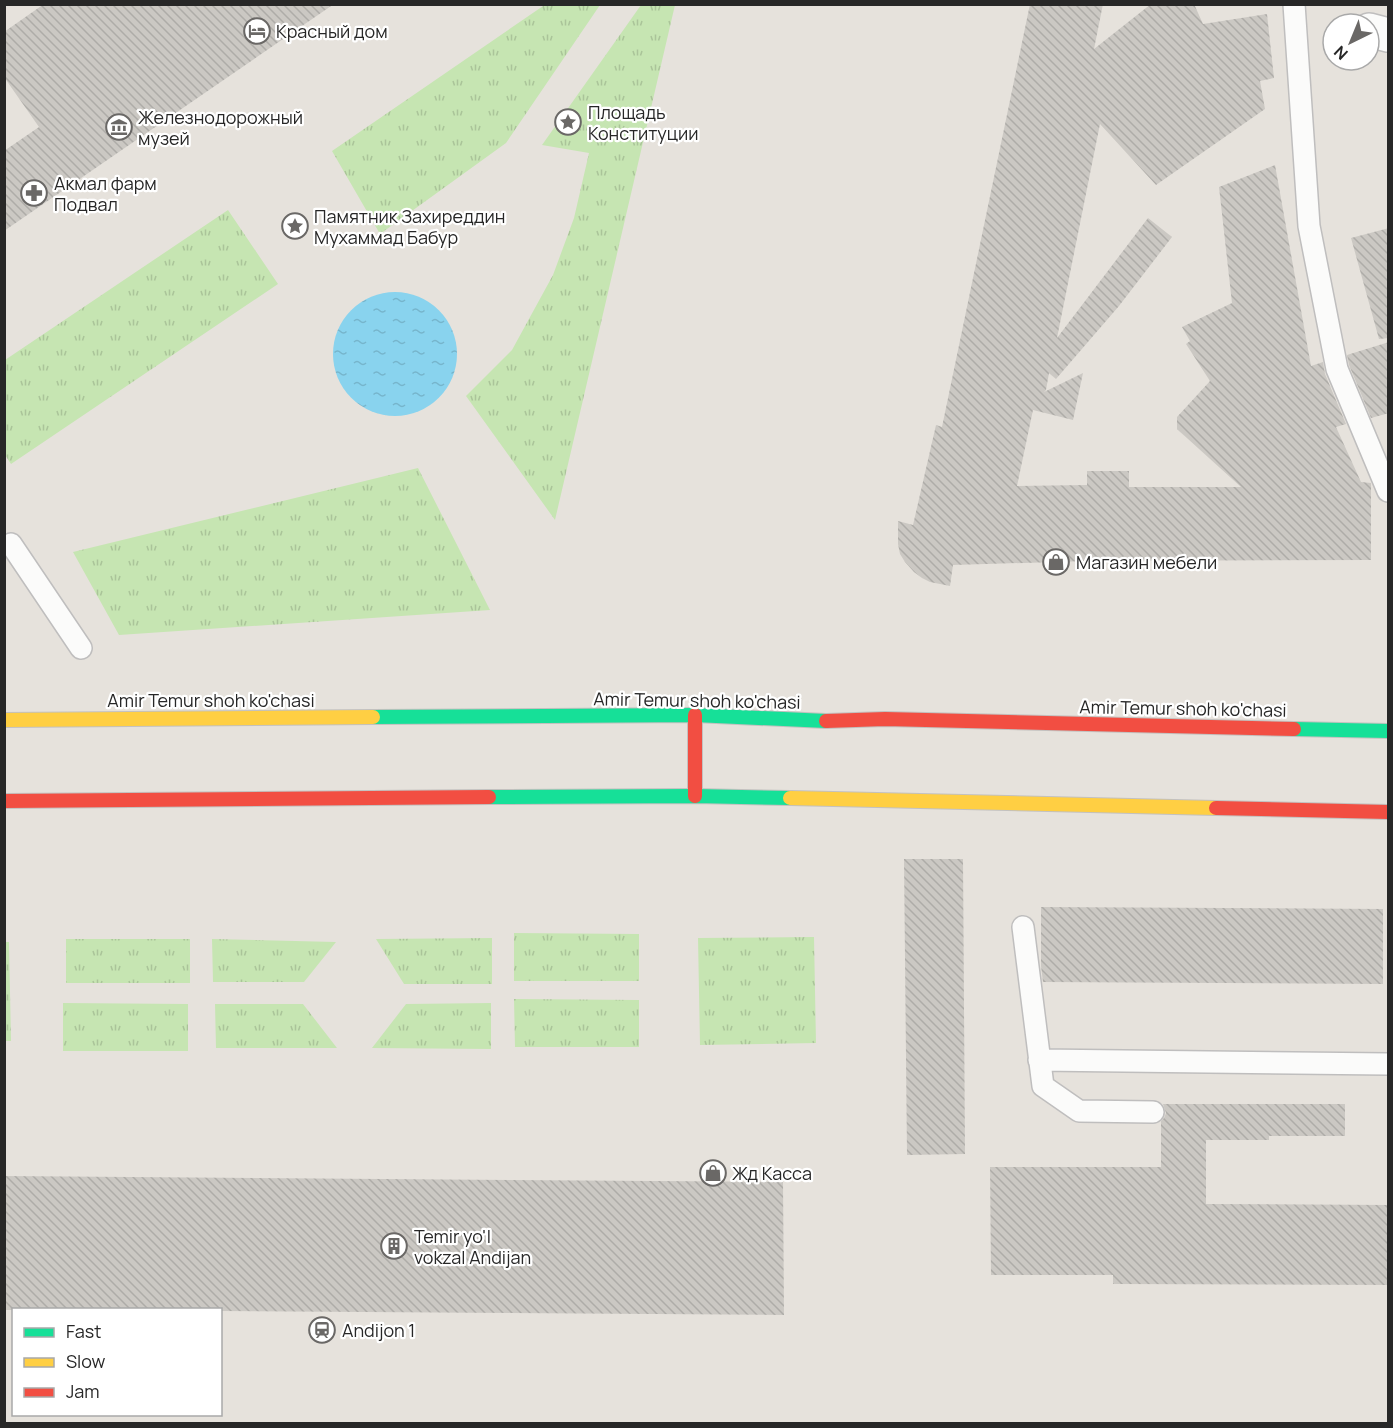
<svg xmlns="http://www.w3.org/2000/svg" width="1393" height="1428" viewBox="0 0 1393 1428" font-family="Manrope,sans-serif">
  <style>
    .grass { fill: url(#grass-tufts) }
    .water { fill: url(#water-ripples) }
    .building { fill: url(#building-back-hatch) }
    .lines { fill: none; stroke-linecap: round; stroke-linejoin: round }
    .lane-casing { stroke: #bfbebe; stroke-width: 24 }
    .street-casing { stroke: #bfbebe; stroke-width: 36 }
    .fast-casing { stroke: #c3c1bf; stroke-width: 16 }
    .slow-casing { stroke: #c3c1bf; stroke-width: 16 }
    .jam-casing { stroke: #c3c1bf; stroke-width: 16 }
    .lane { stroke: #fbfbfa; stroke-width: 21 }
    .street { stroke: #fbfbfa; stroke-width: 33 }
    .fast { stroke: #16e098; stroke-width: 14 }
    .slow { stroke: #ffcf43; stroke-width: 14 }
    .jam { stroke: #f24e42; stroke-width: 14 }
    .labels { text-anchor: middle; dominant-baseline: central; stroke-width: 4.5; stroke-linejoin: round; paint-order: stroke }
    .poi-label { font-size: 18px; fill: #272727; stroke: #fff; text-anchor: start }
    .street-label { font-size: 18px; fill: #272727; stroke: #fff }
  </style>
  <defs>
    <pattern id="grass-tufts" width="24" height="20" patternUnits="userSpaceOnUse" patternTransform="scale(1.5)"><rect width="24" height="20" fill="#c6e5b2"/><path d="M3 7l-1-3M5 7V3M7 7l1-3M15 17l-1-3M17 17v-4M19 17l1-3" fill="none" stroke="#aac499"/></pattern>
    <pattern id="water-ripples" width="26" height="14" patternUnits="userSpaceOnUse" patternTransform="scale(1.5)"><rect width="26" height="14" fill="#89d3ee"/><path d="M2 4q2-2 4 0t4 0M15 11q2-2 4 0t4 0" fill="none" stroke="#76b5cc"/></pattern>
    <pattern id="building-back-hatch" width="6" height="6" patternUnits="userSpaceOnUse" patternTransform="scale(1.5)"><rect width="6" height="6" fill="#cbc8c3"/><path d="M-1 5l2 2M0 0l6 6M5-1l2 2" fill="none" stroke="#aeaca8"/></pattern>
  </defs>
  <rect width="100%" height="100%" fill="#e6e2dc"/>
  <!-- grass -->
  <path class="grass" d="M546,4l54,1 -94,138 -126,91 -48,-83z
    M641,5h34l-120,515 -89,-124 46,-46 41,-75 21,-57 15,-65 -47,-8z
    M228,210l50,74 -267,180 -6,-9v-95z
    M418,468l72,142 -371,25 -46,-83z
    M514,933l125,1v47h-125z
    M814,937l2,106 -116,2 -2,-107z
    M492,938v46h-88l-28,-45z
    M66,939h124v44h-124z
    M212,939l124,3 -32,40h-91z
    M4,942h5l2,99h-6z
    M514,999l125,1v47h-124z
    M63,1003l125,1v47h-125z
    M491,1003v46l-119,-1 34,-44z
    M215,1004h88l34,44h-121z"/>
  <!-- water -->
  <path class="water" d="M333 354a62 62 0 1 1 124 0a62 62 0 1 1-124 0Z"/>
  <!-- building -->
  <path class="building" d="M44,4h290l-330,227v-80l35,-24 -35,-50v-45z
    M1030,4h73l-9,45 57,-45h43l9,20 64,-10 7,64 -14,3 5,28 -109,76 -56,-61 -43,214 91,-120 24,19 -53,69 -63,73 -7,-6 -3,17 -2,2 39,-19 -10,47 -40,-10 -16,76 70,-1v-14h42v16h112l-64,-58v-12l33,-36 -24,-37 4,-3 -8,-14 50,-24 -13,-116 56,-22 36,201 12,-4 2,12 21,50 -10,3 25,55 10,1v77l-283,1 -135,4 -3,21 -20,-4 -8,-4 -8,-6 -9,-10 -5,-8 -2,-10v-23l15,4 23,-100 6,2z
    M1389,228v110l-10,1 -28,-101z
    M1389,342v71l-18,5 -22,-53 -2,-10z
    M904,859h59l2,295 -58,1z
    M1041,907l342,2v75l-340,-2 -2,-16z
    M1163,1104h182v32h-76v4h-63v64l183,1v80l-276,-1v-9h-122l-1,-108h171v-46l3,-3 2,-5z
    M4,1176l779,6 1,133 -564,-4v-1h-216z"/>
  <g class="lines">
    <!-- lane casing -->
    <g class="lane-casing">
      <path id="lane" d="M1294,4l15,222 28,143 51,122
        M11,544l70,104
        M1023,927l20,159 36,25 74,1
        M1039,1060l349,4"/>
    </g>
    <!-- street casing -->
    <g class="street-casing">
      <path id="street" d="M1369,30l19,5"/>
    </g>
    <!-- fast casing -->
    <g class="fast-casing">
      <path id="fast" d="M373,717l322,-2 131,6
        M1294,729l94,2
        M489,797l206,-1 95,2"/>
    </g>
    <!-- slow casing -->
    <g class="slow-casing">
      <path id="slow" d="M4,720l369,-3
        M790,798l426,10"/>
    </g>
    <!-- jam casing -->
    <g class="jam-casing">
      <path id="jam" d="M695,715v81
        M826,721l59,-2 409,10
        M4,801l485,-4
        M1216,808l172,4"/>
    </g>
    <!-- lane -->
    <use href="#lane" class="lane"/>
    <!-- street -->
    <use href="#street" class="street"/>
    <!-- fast -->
    <use href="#fast" class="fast"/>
    <!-- slow -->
    <use href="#slow" class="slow"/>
    <!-- jam -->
    <use href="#jam" class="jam"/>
  </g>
  <!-- icons -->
  <defs>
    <g id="hotel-ring" transform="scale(1.35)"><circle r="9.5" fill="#fff" stroke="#6a6866" stroke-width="1.5"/><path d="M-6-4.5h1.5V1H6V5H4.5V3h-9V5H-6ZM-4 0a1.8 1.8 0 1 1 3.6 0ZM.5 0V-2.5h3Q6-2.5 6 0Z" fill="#6a6866"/></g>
    <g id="sight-ring" transform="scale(1.35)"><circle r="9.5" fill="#fff" stroke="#6a6866" stroke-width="1.5"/><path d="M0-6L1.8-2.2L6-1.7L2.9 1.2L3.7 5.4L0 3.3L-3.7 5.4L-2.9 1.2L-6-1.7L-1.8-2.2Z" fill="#6a6866"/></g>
    <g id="museum-ring" transform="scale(1.35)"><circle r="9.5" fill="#fff" stroke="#6a6866" stroke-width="1.5"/><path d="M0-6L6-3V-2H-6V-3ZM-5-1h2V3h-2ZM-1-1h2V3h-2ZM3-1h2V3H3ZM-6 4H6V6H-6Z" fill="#6a6866"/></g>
    <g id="pharmacy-ring" transform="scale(1.35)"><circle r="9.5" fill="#fff" stroke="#6a6866" stroke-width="1.5"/><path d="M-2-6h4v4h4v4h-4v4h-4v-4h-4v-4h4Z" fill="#6a6866"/></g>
    <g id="shop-ring" transform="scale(1.35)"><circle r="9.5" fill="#fff" stroke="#6a6866" stroke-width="1.5"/><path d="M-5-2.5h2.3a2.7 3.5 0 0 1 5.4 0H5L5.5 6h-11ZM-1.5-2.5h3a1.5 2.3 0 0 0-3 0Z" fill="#6a6866"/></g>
    <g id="building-ring" transform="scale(1.35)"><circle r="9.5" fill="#fff" stroke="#6a6866" stroke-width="1.5"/><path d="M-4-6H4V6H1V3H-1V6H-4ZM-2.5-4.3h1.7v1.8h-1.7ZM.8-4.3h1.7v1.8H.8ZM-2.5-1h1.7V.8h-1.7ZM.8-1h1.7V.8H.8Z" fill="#6a6866"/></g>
    <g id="station-ring" transform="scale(1.35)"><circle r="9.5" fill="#fff" stroke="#6a6866" stroke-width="1.5"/><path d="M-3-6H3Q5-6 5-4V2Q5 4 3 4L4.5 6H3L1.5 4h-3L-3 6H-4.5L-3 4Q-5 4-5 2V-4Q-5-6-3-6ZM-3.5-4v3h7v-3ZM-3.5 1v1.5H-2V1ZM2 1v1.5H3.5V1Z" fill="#6a6866"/></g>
  </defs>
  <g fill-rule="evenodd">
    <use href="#hotel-ring" x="257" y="31"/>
    <use href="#sight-ring" x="568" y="122"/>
    <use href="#museum-ring" x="119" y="127"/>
    <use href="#pharmacy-ring" x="34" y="193"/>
    <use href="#sight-ring" x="295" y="226"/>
    <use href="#shop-ring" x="1056" y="562"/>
    <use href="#shop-ring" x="713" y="1173"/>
    <use href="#building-ring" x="394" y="1246"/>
    <use href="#station-ring" x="322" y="1330"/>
  </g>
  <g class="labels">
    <!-- poi labels -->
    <g class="poi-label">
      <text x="276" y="31">Красный дом</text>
      <text x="588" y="112">Площадь<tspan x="588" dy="21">Конституции</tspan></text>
      <text x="138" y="117">Железнодорожный<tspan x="138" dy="21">музей</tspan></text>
      <text x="54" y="183">Акмал фарм<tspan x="54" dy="21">Подвал</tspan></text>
      <text x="314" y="216">Памятник Захиреддин<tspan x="314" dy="21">Мухаммад Бабур</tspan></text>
      <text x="1076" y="562">Магазин мебели</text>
      <text x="732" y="1173">Жд Касса</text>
      <text x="414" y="1236">Temir yo'l<tspan x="414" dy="21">vokzal Andijan</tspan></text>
      <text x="342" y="1330">Andijon 1</text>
    </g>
    <!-- street labels -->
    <g class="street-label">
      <text x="211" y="700">Amir Temur shoh ko'chasi</text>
      <text transform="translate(697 700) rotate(1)">Amir Temur shoh ko'chasi</text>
      <text transform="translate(1183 708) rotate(1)">Amir Temur shoh ko'chasi</text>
    </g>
  </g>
  <!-- border -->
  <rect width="1393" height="1428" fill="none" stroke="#272727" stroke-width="12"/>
  <!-- legend -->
  <rect x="12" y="1308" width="210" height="108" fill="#ffffff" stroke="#a9a9a9" stroke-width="1.5"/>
  <rect x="24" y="1328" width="30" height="9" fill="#16e098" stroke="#a9a9a9" stroke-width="1.5"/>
  <text x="66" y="1338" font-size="18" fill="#272727">Fast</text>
  <rect x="24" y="1358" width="30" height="9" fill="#ffcf43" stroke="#a9a9a9" stroke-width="1.5"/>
  <text x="66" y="1368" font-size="18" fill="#272727">Slow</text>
  <rect x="24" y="1388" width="30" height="9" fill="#f24e42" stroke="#a9a9a9" stroke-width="1.5"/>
  <text x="66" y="1398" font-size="18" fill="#272727">Jam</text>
  <!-- north arrow -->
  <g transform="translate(1351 42) rotate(223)"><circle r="28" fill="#ffffff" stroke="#a9a9a9" stroke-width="1.5"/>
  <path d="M0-4.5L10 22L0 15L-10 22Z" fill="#6a6866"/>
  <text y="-9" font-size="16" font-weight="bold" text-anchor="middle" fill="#272727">N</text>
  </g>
</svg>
